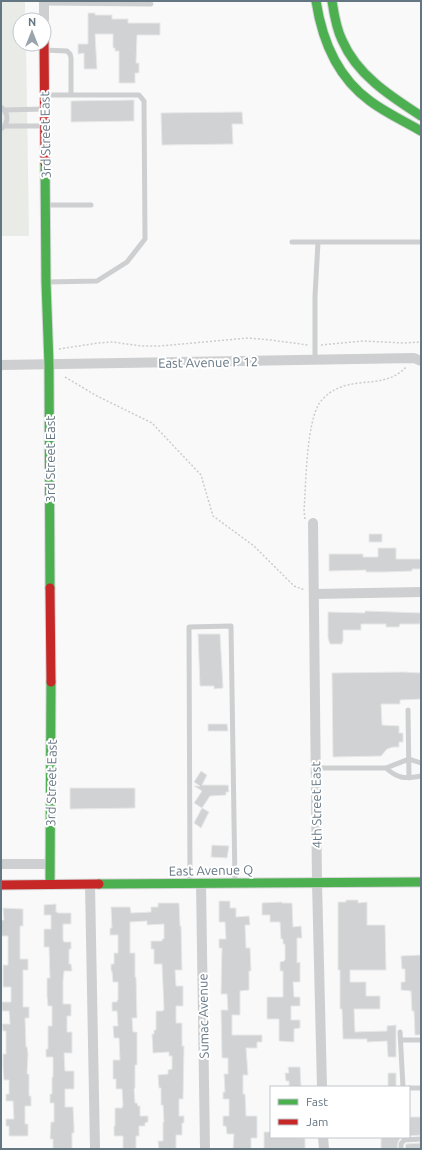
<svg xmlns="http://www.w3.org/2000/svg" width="422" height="1150" viewBox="0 0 422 1150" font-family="Ubuntu,sans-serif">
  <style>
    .green { fill: #e8ebe6 }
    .building { fill: #d0d2d3; stroke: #e8e8e8 }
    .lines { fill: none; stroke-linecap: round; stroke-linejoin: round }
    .fast-casing { stroke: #d5d6d7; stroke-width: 11 }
    .jam-casing { stroke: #d5d6d7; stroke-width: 11 }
    .path { stroke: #cbcccd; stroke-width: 1.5; stroke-dasharray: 2 2; stroke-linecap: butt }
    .lane { stroke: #cecfd0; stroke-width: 5 }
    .street { stroke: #cecfd0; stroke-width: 10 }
    .fast { stroke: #4caf50; stroke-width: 9 }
    .jam { stroke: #c62828; stroke-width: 9 }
    .labels { text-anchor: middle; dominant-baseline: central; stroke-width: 4; stroke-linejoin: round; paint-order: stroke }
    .street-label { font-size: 13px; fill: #657683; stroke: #fff }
  </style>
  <rect width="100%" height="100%" fill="#f9f9f9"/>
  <!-- green -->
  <path class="green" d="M1,1h24v19h-5v24h6l3,192h-28z"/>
  <!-- building -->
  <path class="building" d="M88,13h7v2h17v4h16v4h32v12h-23l-1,28h3v10h-4v10h-16v-32h-4v-3h-2v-14h-18l2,35h-13v-16l-6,1v-10h10z
    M134,100v21l-63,1v-21z
    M242,112l1,12h-11l1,20 -71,1 -1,-32z
    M369,534h13v8h-13z
    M378,548h18v11h25v10h-9v2l-28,1h-18v-2l-37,1v-17h34v3h15z
    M365,611l56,2v7h-1v4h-20l-1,3h-13v-3h-25v6h-18v12h-1v2h-12l-2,-6v-26l37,1z
    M198,634h22l3,54 -9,1v-3h-14z
    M404,672l17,1v26l-21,1v4h-19l1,21 17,1v7h4v9h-4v5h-6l-6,2 -6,7 -48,1 -1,-84z
    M208,724h19l1,7h-20z
    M201,771l6,4 -5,10h26l1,7h-3v3l-16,1 -8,12 -8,-5 8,-12 -8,-5h6l-6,-4z
    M70,788h65v20l-65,1z
    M202,808l7,4 -8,16 -7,-5z
    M212,845l17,1 -2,12 -16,-1z
    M346,900h12v3l9,-1v23h18l1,45h-36v12h16v14h14v13h-26l1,23 32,-1v-5l9,-1v32h-8l-1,-16 -20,1v-3h-24l-1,-30h-2v-39h-2v-68h8z
    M219,901h11v7h6v9l13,-1 1,9h-5l1,23h4l1,23h-2v19l-9,1v24h-8v20h30v7h-5v6h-11l2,27h-5v19h2l1,22h11v22h-6v11h-18l1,-15h-7l-1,-8h-3v-10h6v-17h-6v-7h2l-1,-18h4v-16h-6l-1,-48h7l-1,-16h-6l1,-46h-3v-9h7l-1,-17h-6z
    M282,902v1h10l1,24 8,-1 1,12h-5v25l3,-1v20h-7l1,15h6v9h-9v14h9v8l-6,1v13l-15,-1v-22h-12v-22h16v-26h-3v-9l4,-1 1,-1v-16h-2v-5h-2l-1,-17h-10v-7h-8v-12z
    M158,903h21l1,23h1l1,44h-7l1,16h7v20h-7v17h6v23h2l-1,53h-4v17h5v7h-2v12h-6v14h-17l-1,-8h5v-19h1l-1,-17h-2v-17h-2l-1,-13 10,-1v-4l4,-1v-13h-3v-4l-16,1 -1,-19h2v-4h2v-19h7l1,-2 -2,-45h-8v-15h-3v-8h11v-2h2v-15l-17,1v-4l-17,1v31h5v24h1l1,41h-5l1,14h4v33h-2v23l-1,1 1,14h2l1,3h2v10h8v6l-3,1v3h-6v10h-3v13h-13v-13h-9v-10h1v-18h7l1,-3 -1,-16h-6v-10h-3v-19h7l-1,-22h-5l-1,-12h5l-1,-15h-5v-9h5v-2h1v-18h-5l-1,-11h-1v-7h3v-11h4v-18h-8v-7h2l-1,-21h19l1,6 20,-1v-5h7z
    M56,904v8h2v1h13v11h-8v16l1,2h7v7h-2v15h2l1,7h-8l-1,10v23h8v12h-4v16h5v21h-8l1,18h9v18h-9v18h8l1,20v6h-2v16h-19v-10h-3l1,-17h3v-19h-4v-9h2v-17h1v-20h-7v-8h2v-23h4v-20h-4l-1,-10v-18h3l-1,-31h-5v-18h7v-14h-7v-10z
    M3,908l20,1v17h-3v33h8v11h-5v37h6v11h-4l1,29h1l1,7 -1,20h2v22h2v10h-6v18h3v12h-19v-10h-3v-7h8l-1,-18h-7v-7h3v-14h-5l-1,-13v-13h3v-23h-3l-1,-7h8l-1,-13h-7v-9h9v-15h-8v-22h5v-29h-7v-16h3z
    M421,955v80h-6l-1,-24h-2l-1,-20 -10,-1v-8h4v-13h-3l-1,-13z
    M288,1067h12l1,20h-12v-6h-3l-1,-8h4z
    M388,1073h8v14h-8z
    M410,1117h11v18l-12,1z
    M264,1132h7v5h26v1h8v11h-41z
    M381,1137h20l-3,5 -1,7h-16z
    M421,1143v6h-16l1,-5z"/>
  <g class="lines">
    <!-- fast casing -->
    <g class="fast-casing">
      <path id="fast" d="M316,1c6,39 21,76 54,100 16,12 34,20 51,30
        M332,1c2,13 4,27 10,39 15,35 48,56 79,76
        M45,163l1,119 3,83 1,223
        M50,884l1,-202
        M99,884l322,-2"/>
    </g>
    <!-- jam casing -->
    <g class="jam-casing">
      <path id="jam" d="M44,34l1,129
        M50,588l1,94
        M1,885l98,-1"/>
    </g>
    <!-- path -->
    <path class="path" d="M321,345l42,-4 41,2 17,-1
      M59,349l39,-6 14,-1 30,4h18l88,-8 23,2 37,5
      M65,377l32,19 55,27 49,52 12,41 41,30 40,40 11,4
      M305,519l-1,-8c2,-25 2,-92 17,-110 10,-12 22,-16 38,-18 18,-2 34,-2 47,-16"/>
    <!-- lane -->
    <path class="lane" d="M44,3l107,1
      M45,50l22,1 3,3 1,4v37
      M45,95h94l5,6 1,138 -18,23 -30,19 -50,1
      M1,107c8,6 8,16 0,22
      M5,110l39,-1
      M5,126h39
      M47,205h44
      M292,242h129
      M315,359v-63l3,-54
      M408,710l1,68
      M316,768h70l23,-9 12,4
      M386,768c12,11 19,11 35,8
      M190,882l-1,-255 42,-1 4,257
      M400,1032l3,55
      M401,1040h20
      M409,1088h12
      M401,1149v-5l3,-4 17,-1"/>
    <!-- street -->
    <path class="street" d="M44,1v19
      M1,365l413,-7 7,3
      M313,523l4,359 5,205
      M315,594l106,-2
      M1,864h49
      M201,883l4,266
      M90,885l5,264
      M323,1137l1,12"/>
    <!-- fast -->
    <use href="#fast" class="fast"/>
    <!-- jam -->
    <use href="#jam" class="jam"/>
  </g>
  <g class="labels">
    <!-- street labels -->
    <g class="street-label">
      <text transform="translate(45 135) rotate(-91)">3rd Street East</text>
      <text transform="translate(208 362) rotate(-1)">East Avenue P 12</text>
      <text transform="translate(50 459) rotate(-90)">3rd Street East</text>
      <text transform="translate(51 783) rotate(-89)">3rd Street East</text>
      <text transform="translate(316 805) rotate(-91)">4th Street East</text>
      <text transform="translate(211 870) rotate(-1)">East Avenue Q</text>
      <text transform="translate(203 1016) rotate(-91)">Sumac Avenue</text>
    </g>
  </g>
  <!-- border -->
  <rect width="422" height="1150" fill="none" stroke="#657683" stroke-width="4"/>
  <!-- legend -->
  <rect x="270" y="1086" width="140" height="52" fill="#ffffff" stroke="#c1c8cd"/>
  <rect x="278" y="1099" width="20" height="6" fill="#4caf50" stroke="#c1c8cd"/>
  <text x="306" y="1106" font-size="12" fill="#657683">Fast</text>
  <rect x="278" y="1119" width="20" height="6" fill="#c62828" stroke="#c1c8cd"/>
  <text x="306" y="1126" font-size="12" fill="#657683">Jam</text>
  <!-- north arrow -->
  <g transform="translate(32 32)"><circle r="19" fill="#ffffff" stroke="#c1c8cd"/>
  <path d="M0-3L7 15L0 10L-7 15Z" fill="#99a4ac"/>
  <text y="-6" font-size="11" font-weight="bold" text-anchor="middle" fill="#657683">N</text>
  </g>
</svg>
